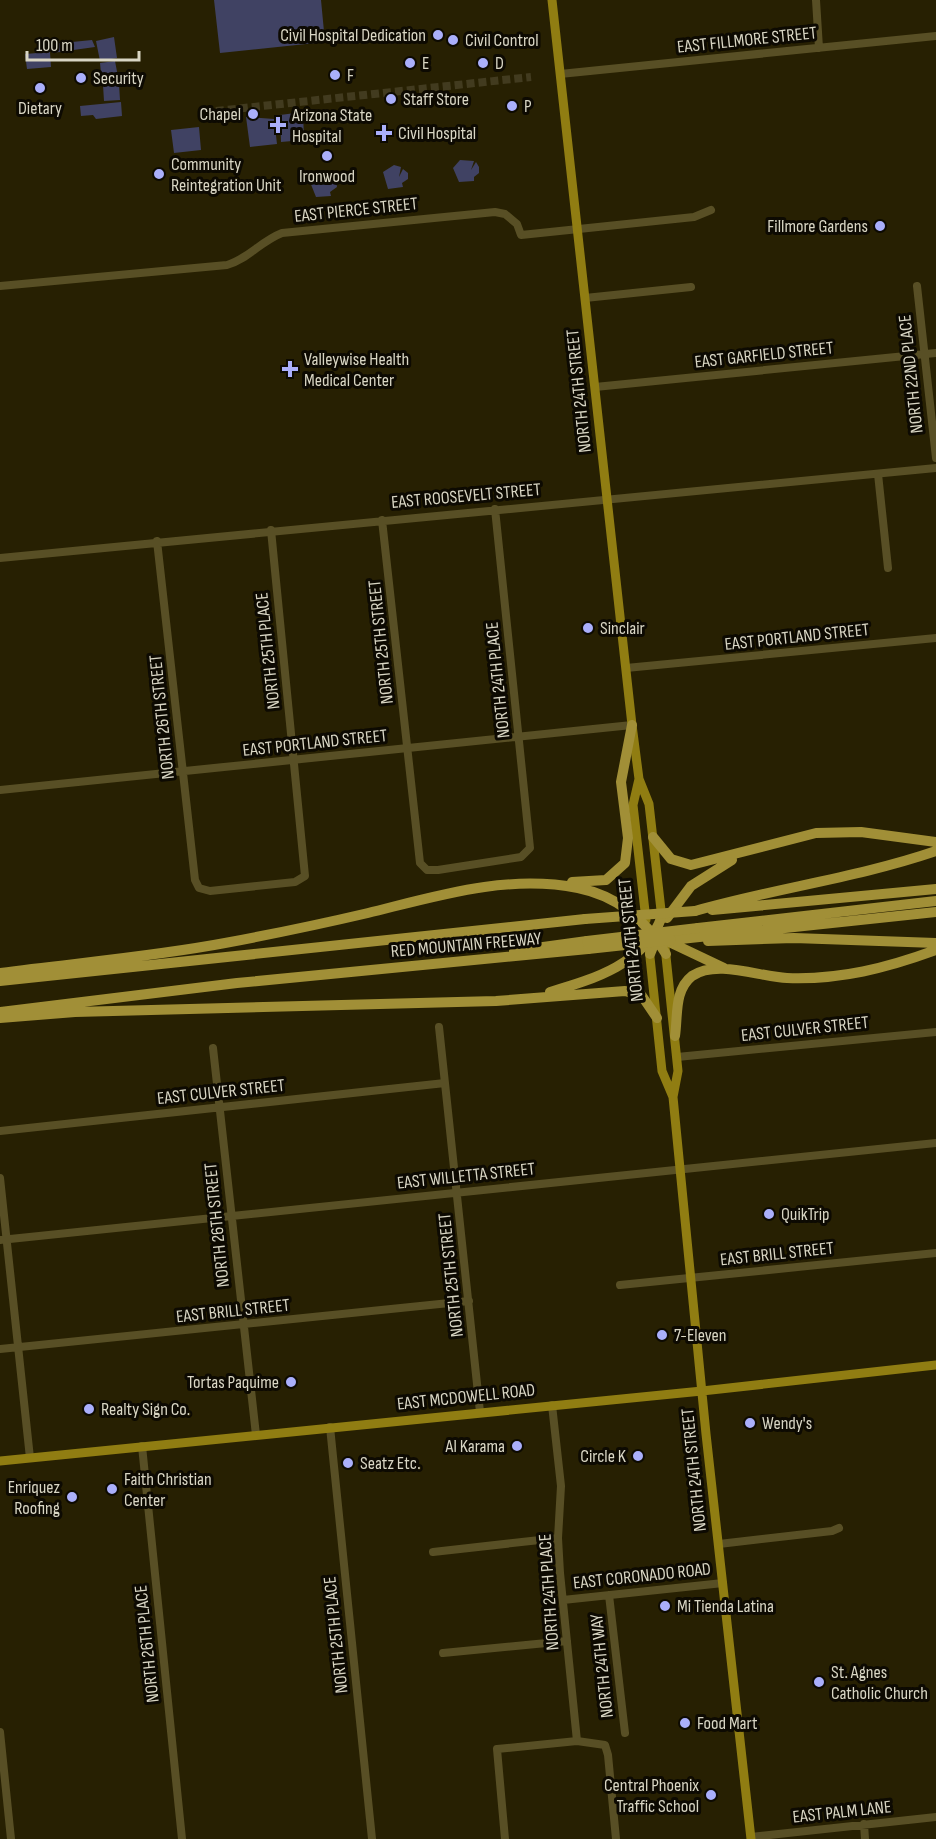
<svg xmlns="http://www.w3.org/2000/svg" width="936" height="1839" viewBox="0 0 936 1839" font-family="'Sofia Sans Condensed',sans-serif">
  <style>
    .green { fill: #404263 }
    .lines { fill: none; stroke-linecap: round; stroke-linejoin: round }
    .minor-tunnel { stroke: #423b1f; stroke-width: 8; stroke-dasharray: 8 4; stroke-linecap: butt }
    .minor { stroke: #584f25; stroke-width: 8 }
    .major { stroke: #907d12; stroke-width: 9 }
    .highway { stroke: #a18f37; stroke-width: 10 }
    .highway-bridge { stroke: #a18f37; stroke-width: 10 }
    .poi-dot { fill: #aaaffb; stroke: #0d0a02; stroke-width: 2 }
    .labels { text-anchor: middle; dominant-baseline: central; stroke-width: 6; stroke-linejoin: round; paint-order: stroke }
    .poi-label { font-size: 18px; fill: #d9d6c4; stroke: #0d0a02; text-anchor: start }
    .street-label { font-size: 18px; fill: #d9d6c4; stroke: #0d0a02 }
  </style>
  <rect width="100%" height="100%" fill="#272002"/>
  <!-- green -->
  <path class="green" d="M214,0h107l4,42 -105,11z
    M114,37l3,21 -17,3 -4,-20z
    M92,40l3,7 -43,6v-9z
    M50,52l1,15 -24,2 -2,-15z
    M115,61l4,21 -17,1 -2,-20z
    M119,84l1,16 -16,1 -1,-16z
    M121,102l1,14 -26,3 -3,-4 -12,1 -1,-10z
    M303,112l1,28 -23,2 -1,-27z
    M246,117l28,2 3,25 -27,3z
    M199,127l2,23 -27,3 -3,-23z
    M460,160l14,1 -3,9 5,-8 3,5v6l-5,4v4l-15,1 -6,-14z
    M394,165l7,2 -2,10 4,-8 5,4v6l-6,4 1,4 -15,2 -5,-17z
    M317,175l12,1 -2,9 4,-8 5,3 1,7 -7,5 1,4 -15,1 -6,-15z"/>
  <g class="lines">
    <!-- minor-tunnel -->
    <path class="minor-tunnel" d="M216,111l315,-34"/>
    <!-- minor -->
    <path class="minor" d="M816,0l3,48
      M560,74l376,-38
      M0,286l227,-21c21,-6 34,-24 55,-32l213,-21 10,2 12,10 4,11 173,-18 17,-7
      M917,286l19,172
      M585,298l106,-11
      M595,387l341,-34
      M878,474l10,94
      M382,520l38,343 7,7h11l83,-13 9,-9 -35,-339
      M157,541l38,339 4,8 11,3 85,-9 10,-6 -34,-346
      M0,558l936,-90
      M626,668l310,-30
      M0,790l632,-65
      M439,1027l41,385
      M213,1048l43,387
      M677,1057l259,-25
      M0,1131l445,-48
      M0,1178l30,280
      M0,1240l936,-97
      M620,1285l316,-32
      M0,1349l469,-48
      M552,1405l9,81 -3,52 2,35 17,168
      M330,1427l42,412
      M142,1446l40,393
      M719,1544l113,-13 7,-3
      M433,1552l125,-14
      M609,1595l16,138
      M563,1600l160,-17
      M443,1653l124,-12
      M0,1732l11,107
      M864,1824l1,15
      M751,1837l185,-20
      M505,1839l-8,-90 80,-8 28,4 3,10 8,84"/>
    <!-- major -->
    <path class="major" d="M552,0l80,725 7,54 10,25 13,115
      M639,779l-6,26 13,115
      M665,947l13,124 -5,26
      M649,948l13,123 11,26 33,337 45,405
      M0,1461l702,-70 234,-26"/>
    <!-- highway -->
    <path class="highway" d="M653,837l18,22 20,6 125,-32 45,-1 75,10
      M572,882l34,-2 19,-17 3,-25 -7,-56 11,-57
      M712,910l224,-21
      M695,911c80,-23 162,-33 241,-60
      M667,918l24,-32 41,-26
      M698,928l238,-27
      M665,940l59,28
      M671,940l265,-28
      M708,941l86,-3 142,5
      M514,951l73,-10
      M650,954l7,-17
      M0,973c75,-10 151,-16 225,-30 48,-9 96,-19 143,-30 69,-17 138,-39 210,-25 40,8 68,32 88,66
      M0,981l585,-62
      M550,992c44,-13 95,-28 112,-76
      M0,1012l237,-29 351,-34
      M0,1018l75,-6 421,-11 129,-10 17,5 15,22
      M675,1036c3,-20 -1,-46 17,-60 25,-17 68,1 95,2 53,2 100,-10 149,-28"/>
    <!-- highway-bridge -->
    <path class="highway-bridge" d="M585,919l110,-8
      M587,941l111,-13
      M588,949l83,-9"/>
  </g>
  <!-- markers -->
  <g class="poi-dot">
    <circle cx="438" cy="35" r="6"/>
    <circle cx="453" cy="40" r="6"/>
    <circle cx="410" cy="63" r="6"/>
    <circle cx="483" cy="63" r="6"/>
    <circle cx="335" cy="75" r="6"/>
    <circle cx="81" cy="78" r="6"/>
    <circle cx="40" cy="88" r="6"/>
    <circle cx="391" cy="99" r="6"/>
    <circle cx="512" cy="106" r="6"/>
    <circle cx="253" cy="114" r="6"/>
    <path d="M275 116h6v6h6v6h-6v6h-6v-6h-6v-6h6z"/>
    <path d="M381 124h6v6h6v6h-6v6h-6v-6h-6v-6h6z"/>
    <circle cx="327" cy="156" r="6"/>
    <circle cx="159" cy="174" r="6"/>
    <circle cx="880" cy="226" r="6"/>
    <path d="M287 360h6v6h6v6h-6v6h-6v-6h-6v-6h6z"/>
    <circle cx="588" cy="628" r="6"/>
    <circle cx="769" cy="1214" r="6"/>
    <circle cx="662" cy="1335" r="6"/>
    <circle cx="291" cy="1382" r="6"/>
    <circle cx="89" cy="1409" r="6"/>
    <circle cx="750" cy="1423" r="6"/>
    <circle cx="517" cy="1446" r="6"/>
    <circle cx="638" cy="1456" r="6"/>
    <circle cx="348" cy="1463" r="6"/>
    <circle cx="112" cy="1489" r="6"/>
    <circle cx="72" cy="1497" r="6"/>
    <circle cx="665" cy="1606" r="6"/>
    <circle cx="819" cy="1682" r="6"/>
    <circle cx="685" cy="1723" r="6"/>
    <circle cx="711" cy="1795" r="6"/>
  </g>
  <g class="labels">
    <!-- poi labels -->
    <g class="poi-label">
      <text x="426" y="35" text-anchor="end">Civil Hospital Dedication</text>
      <text x="465" y="40">Civil Control</text>
      <text x="422" y="63">E</text>
      <text x="495" y="63">D</text>
      <text x="347" y="75">F</text>
      <text x="93" y="78">Security</text>
      <text x="403" y="99">Staff Store</text>
      <text x="524" y="106">P</text>
      <text x="40" y="108" text-anchor="middle">Dietary</text>
      <text x="241" y="114" text-anchor="end">Chapel</text>
      <text x="292" y="115">Arizona State<tspan x="292" dy="21">Hospital</tspan></text>
      <text x="398" y="133">Civil Hospital</text>
      <text x="171" y="164">Community<tspan x="171" dy="21">Reintegration Unit</tspan></text>
      <text x="327" y="176" text-anchor="middle">Ironwood</text>
      <text x="868" y="226" text-anchor="end">Fillmore Gardens</text>
      <text x="304" y="359">Valleywise Health<tspan x="304" dy="21">Medical Center</tspan></text>
      <text x="600" y="628">Sinclair</text>
      <text x="781" y="1214">QuikTrip</text>
      <text x="674" y="1335">7-Eleven</text>
      <text x="279" y="1382" text-anchor="end">Tortas Paquime</text>
      <text x="101" y="1409">Realty Sign Co.</text>
      <text x="762" y="1423">Wendy's</text>
      <text x="505" y="1446" text-anchor="end">Al Karama</text>
      <text x="626" y="1456" text-anchor="end">Circle K</text>
      <text x="360" y="1463">Seatz Etc.</text>
      <text x="124" y="1479">Faith Christian<tspan x="124" dy="21">Center</tspan></text>
      <text x="60" y="1487" text-anchor="end">Enriquez<tspan x="60" dy="21">Roofing</tspan></text>
      <text x="677" y="1606">Mi Tienda Latina</text>
      <text x="831" y="1672">St. Agnes<tspan x="831" dy="21">Catholic Church</tspan></text>
      <text x="697" y="1723">Food Mart</text>
      <text x="699" y="1785" text-anchor="end">Central Phoenix<tspan x="699" dy="21">Traffic School</tspan></text>
    </g>
    <!-- street labels -->
    <g class="street-label">
      <text transform="translate(747 40) rotate(-6)">EAST FILLMORE STREET</text>
      <text transform="translate(356 210) rotate(-6)">EAST PIERCE STREET</text>
      <text transform="translate(764 355) rotate(-6)">EAST GARFIELD STREET</text>
      <text transform="translate(911 374) rotate(-96)">NORTH 22ND PLACE</text>
      <text transform="translate(579 391) rotate(-96)">NORTH 24TH STREET</text>
      <text transform="translate(466 496) rotate(-5)">EAST ROOSEVELT STREET</text>
      <text transform="translate(797 637) rotate(-6)">EAST PORTLAND STREET</text>
      <text transform="translate(381 642) rotate(-96)">NORTH 25TH STREET</text>
      <text transform="translate(268 651) rotate(-96)">NORTH 25TH PLACE</text>
      <text transform="translate(498 680) rotate(-96)">NORTH 24TH PLACE</text>
      <text transform="translate(162 717) rotate(-96)">NORTH 26TH STREET</text>
      <text transform="translate(315 743) rotate(-6)">EAST PORTLAND STREET</text>
      <text transform="translate(631 940) rotate(-96)">NORTH 24TH STREET</text>
      <text transform="translate(466 945) rotate(-5)">RED MOUNTAIN FREEWAY</text>
      <text transform="translate(805 1029) rotate(-6)">EAST CULVER STREET</text>
      <text transform="translate(221 1092) rotate(-6)">EAST CULVER STREET</text>
      <text transform="translate(466 1176) rotate(-6)">EAST WILLETTA STREET</text>
      <text transform="translate(217 1225) rotate(-96)">NORTH 26TH STREET</text>
      <text transform="translate(777 1254) rotate(-6)">EAST BRILL STREET</text>
      <text transform="translate(451 1275) rotate(-96)">NORTH 25TH STREET</text>
      <text transform="translate(233 1311) rotate(-6)">EAST BRILL STREET</text>
      <text transform="translate(466 1397) rotate(-6)">EAST MCDOWELL ROAD</text>
      <text transform="translate(694 1470) rotate(-96)">NORTH 24TH STREET</text>
      <text transform="translate(642 1576) rotate(-6)">EAST CORONADO ROAD</text>
      <text transform="translate(549 1592) rotate(-94)">NORTH 24TH PLACE</text>
      <text transform="translate(336 1635) rotate(-96)">NORTH 25TH PLACE</text>
      <text transform="translate(147 1644) rotate(-96)">NORTH 26TH PLACE</text>
      <text transform="translate(602 1666) rotate(-96)">NORTH 24TH WAY</text>
      <text transform="translate(842 1812) rotate(-6)">EAST PALM LANE</text>
    </g>
  </g>
  <!-- scale -->
  <path d="M27 51v9h112v-9" fill="none" stroke="#d9d6c4" stroke-width="3"/>
  <text x="36" y="51" font-size="18" fill="#d9d6c4" stroke="#0d0a02" stroke-width="4.5" paint-order="stroke">100 m</text>
</svg>
